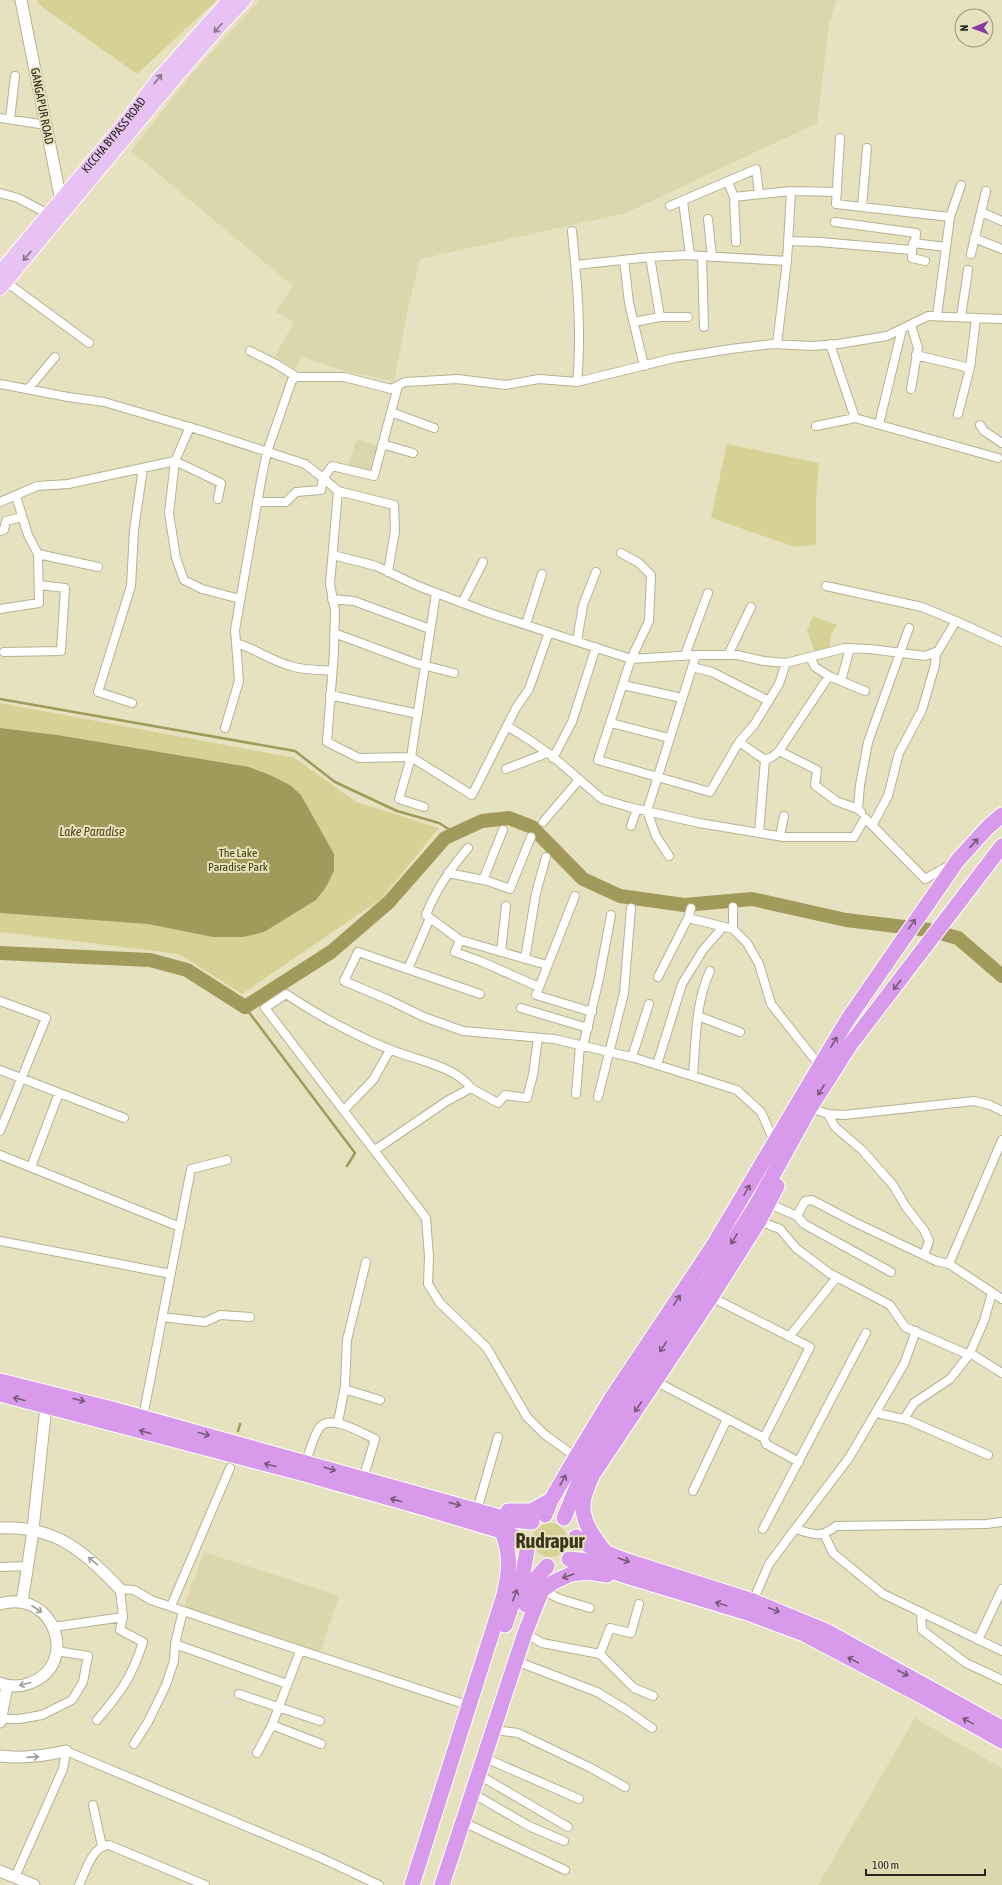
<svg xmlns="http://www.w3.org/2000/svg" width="1002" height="1885" viewBox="0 0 1002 1885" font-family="'Asap Condensed',sans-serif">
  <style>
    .built { fill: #dbd6ac }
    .green { fill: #d8d195 }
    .water { fill: #a29a5a }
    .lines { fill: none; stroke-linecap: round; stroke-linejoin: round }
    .stream { stroke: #a29a5a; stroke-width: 2.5 }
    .river { stroke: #a29a5a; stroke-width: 14 }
    .street-casing { stroke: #b6b291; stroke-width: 10 }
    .secondary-casing { stroke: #b6b291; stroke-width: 13 }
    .primary-casing { stroke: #fff; stroke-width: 15 }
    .highway-casing { stroke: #fff; stroke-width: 17 }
    .street { stroke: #fff; stroke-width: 8 }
    .secondary { stroke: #fff; stroke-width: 11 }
    .primary { stroke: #e8c2f2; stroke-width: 13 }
    .highway { stroke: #d89aea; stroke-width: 15 }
    .oneway { stroke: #867384 }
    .oneway2 { stroke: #765976 }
    .oneway3 { stroke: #9d9c97 }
    .labels { text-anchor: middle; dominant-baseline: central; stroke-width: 4; stroke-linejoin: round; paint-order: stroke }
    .street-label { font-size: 12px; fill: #252417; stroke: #e6e2bf }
    .park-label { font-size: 12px; fill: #423c06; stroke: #e6e2bf }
    .water-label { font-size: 13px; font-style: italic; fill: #4e4715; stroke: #e6e2bf }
    .town-label { font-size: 20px; font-weight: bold; fill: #3a3619; stroke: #e6e2bf }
  </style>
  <rect width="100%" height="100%" fill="#e6e2bf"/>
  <!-- built -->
  <path class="built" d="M260,0h576l-7,23 -12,100 -191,90 -206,46 -12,50 -14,72 -49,-10 -43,-14 -7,12 -20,-13 19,-34 -19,-10 18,-26 -162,-135 59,-75z
    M357,439l23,7 -8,27 -25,-5z
    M204,1552l135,44 -19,56 -136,-46z
    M915,1718l87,50v117h-184z"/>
  <!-- green -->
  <path class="green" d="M37,0h180l-80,74 -99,-70z
    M727,444l92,19 -3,38v43l-21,3 -84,-29z
    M813,616l24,9 -6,9 -1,13 -15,5 -8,-22z
    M0,703l295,55 61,44 83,26 -58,71 -139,95 -63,-40 -179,-22z
    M533 1540a17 17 0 1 1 34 0a17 17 0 1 1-34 0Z"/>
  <!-- water -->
  <path class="water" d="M0,728l57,7 192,32 21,8 20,10 11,10 33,59v17l-8,16 -10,13 -52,32 -21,5h-30l-65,-13 -148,-11z"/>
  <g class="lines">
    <!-- stream -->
    <path class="stream" d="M0,699l295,52 40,31 62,29 42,12 16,10
      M245,1007l110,146 -8,13
      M238,1431l2,-7"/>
    <!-- river -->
    <path class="river" d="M0,953l150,7 37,10 58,37 86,-55 58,-50 56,-64 37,-17 27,-3 23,9 51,52 37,17 64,9 68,-6 94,21 83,10 29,8 44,38"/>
    <!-- street casing -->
    <g class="street-casing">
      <path id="street" d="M0,118l46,7
        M10,119l5,-43
        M840,138l-4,66 114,13
        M728,182l6,15 2,45
        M0,193l18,5 34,18
        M734,197l57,-6 46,1
        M683,201l7,54
        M670,206l86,-37 3,25
        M862,207l5,-59
        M981,212l21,9
        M708,219l4,38
        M835,222l81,11 -1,10
        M572,231c5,50 10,101 5,151
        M974,238l28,11
        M788,241l32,1 92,8 1,-7 33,4
        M912,250v8l13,3
        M971,254l15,-63
        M702,256l2,71
        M650,257l10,60
        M624,260l5,43 15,63
        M576,265l74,-8 36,-2 101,6
        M6,282l83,61
        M937,316l13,-99 11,-32
        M961,317l7,-47
        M634,322l26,-5h28
        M777,344l10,-83 4,-70
        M830,344l25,74 143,40
        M250,351l26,13 21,13
        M916,355l54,13
        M0,384l68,13 36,5 99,29 102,33 18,14 15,13 -8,93 5,27 -1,41 -7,90 32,16 52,-1 61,38 44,-87 13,-19 20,-57
        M28,389l27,-32
        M911,389l7,-41 -7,-23
        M391,412l43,16
        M958,414l12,-46 6,-50
        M879,424l23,-95
        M980,425l4,6 18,12
        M816,426l39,-8
        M382,444l31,9
        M338,491l56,14 1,26 -7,41
        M218,499l3,-16 -46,-22 -6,52 7,45 8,22 18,9 38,10
        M0,502l37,-16 31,-2 107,-23 15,-34
        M257,502h29l10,-10 25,-2 2,-12 9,-12 42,10 24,-90
        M0,531l4,-1 2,-9 16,-4
        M621,553l18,10 12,12 -2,46 -18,38 -33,101 112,32 29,-50 15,-17 25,-41 7,-21
        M38,554l60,13
        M333,555l43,11 42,20 71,27 142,46 65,-4h41l27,6 22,2 59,-15 25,1 55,7 13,-5 18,-30 46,21
        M826,586l96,21 34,14
        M332,599l22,2 76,28
        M462,603l21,-41
        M0,609l39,-6 -1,-49 -10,-19 -12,-39
        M526,624l16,-50
        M334,633l81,30 39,10
        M577,641l6,-36 13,-33
        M236,643c20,6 37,19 58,24 12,3 26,3 38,4
        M4,652l57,-1 4,-63 -26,-3
        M685,655l23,-62
        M728,655l23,-48
        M810,657l5,10 14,9 36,15
        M692,667l20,5 57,29
        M841,681l9,-33
        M623,685l59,13
        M330,695l88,19
        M132,703l-34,-11 33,-106 3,-56 9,-62
        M611,723l58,15
        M507,726l21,13 23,16 51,44 27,8 70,16 85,14h70l11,-19 60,61 27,-15
        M225,728l14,-47 -4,-51 26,-149 6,-29 25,-72 5,-3h47l47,12 14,-7 53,-3 47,6 34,-6 38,3 97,-24 57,-9 41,-5 40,2 26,-2 49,-8 41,-20 74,3
        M739,742l26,18 -6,73
        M779,751l38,19 -2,15 21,16 22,8 3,3
        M553,758l19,-36 24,-75
        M765,760l7,-3 7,-6 50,-75
        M506,769l41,-16
        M424,807l-25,-8 12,-42 25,-164
        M858,809l2,-24 8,-43 41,-114
        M543,822l36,-42
        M873,824l15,-28 11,-43 23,-43 13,-45 1,-13
        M631,826l6,-17
        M780,836l4,-20
        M468,848c-18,21 -32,41 -42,67l34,25 87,25
        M669,856l-13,-20 -9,-25 49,-156
        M448,873l40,8 22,8 21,-52
        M483,880l20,-50
        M575,896l-39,99 56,17
        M733,907v22
        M688,918l45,11 14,14 12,21 12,40 49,62
        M460,940l-5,12 25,9 59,26
        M501,952l5,-46
        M525,959l11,-66 10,-36
        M408,969l22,-51
        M658,977l30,-59 3,-10
        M480,994l-122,-42 -14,29 45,19 35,17 39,14 91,8 81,19 102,32 24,22 14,31
        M0,1001l46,17 -46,113
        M521,1008l67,20
        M698,1016l42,16
        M583,1046l16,-67 12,-64
        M632,1057l17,-53
        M657,1065l25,-81 21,-34 20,-23
        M0,1070l124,48
        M693,1076c3,-35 2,-73 17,-105
        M471,1088c-17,-23 -57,-28 -82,-39 -37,-15 -70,-33 -103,-55l-21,14 161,210 3,38 -1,28 12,19 47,45 40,69 17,17 32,23
        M576,1094l4,-49
        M598,1097l26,-104 7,-85
        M810,1108l18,6 16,1 130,-14 16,4 12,6
        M344,1110l29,-30 17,-30
        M828,1114l7,13 27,23 31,35 13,22 18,23 5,11 -5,14
        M375,1150l72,-49 24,-13 27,15 7,-8 22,3 6,-23 5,-37
        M0,1155l180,72
        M31,1167l28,-74
        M765,1202l32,14 8,-15 7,-1 42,22 82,39 13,3 53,35
        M797,1216l7,8 87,48
        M757,1220l23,9 16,19 33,25 61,32 15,22 64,28
        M0,1241l171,33
        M949,1264l53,-124
        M709,1296l101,51 -46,91
        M162,1317l43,5 15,-7 30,2
        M789,1337l48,-60
        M970,1353l32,20
        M653,1380l111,58 2,6 33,18
        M344,1389l36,11
        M876,1413l32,7 80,35
        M143,1417l48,-248 36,-9
        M904,1419l10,-16 36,-24 19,-24 15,-34 8,-28
        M338,1422l7,-36 2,-46 19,-78
        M306,1462c3,-9 8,-28 14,-35 11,-13 42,6 55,12l-12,40
        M693,1491l34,-72
        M477,1510l21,-73
        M763,1529l103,-196
        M795,1529l54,-71 55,-94 12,-33
        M824,1534l9,19 50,41 119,57
        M0,1567l28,-1
        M542,1590l18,9 30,9
        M753,1601l16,-37 26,-35c18,5 25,10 41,-3l150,-2 16,-2
        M171,1606l59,-138
        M921,1612l1,18 44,33 36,17
        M54,1627l69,-10
        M525,1633l17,10 58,11 34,34 19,8
        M978,1640l24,-51
        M175,1644l112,40
        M600,1654l10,-26 21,5 8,-29
        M516,1661l81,31 31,19 24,17
        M239,1694l81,27
        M0,1719h19l23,-4 30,-15 11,-18 5,-26 -32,-5
        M97,1720c24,-28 35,-43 46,-78l-23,-12 3,-13 -3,-28 14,1 17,10 100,34 219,72
        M272,1725l49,19
        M494,1730l24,3 73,35 34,19
        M134,1744l14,-22 18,-37 8,-24 1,-17 8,-33
        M257,1753l15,-28 28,-74
        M485,1758l94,41
        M479,1775l89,52
        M472,1793l57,33 35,15
        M93,1805l9,41
        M463,1822l102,48
        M15,1877l48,-108 3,-18 253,106 60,28
        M79,1885c7,-14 13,-39 30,-40l96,40"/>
    </g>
    <!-- secondary casing -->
    <g class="secondary-casing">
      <path id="secondary" d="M21,0l41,206
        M0,1528c55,-3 85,24 120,61
        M22,1602l10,-64 14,-132
        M0,1604c55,-16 80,61 30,79 -10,4 -20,4 -30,0
        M0,1722l7,-36
        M0,1756c22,3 44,0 66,-5
        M0,1871l34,14"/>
    </g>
    <!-- primary casing -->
    <g class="primary-casing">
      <g id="primary">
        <path id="s1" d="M0,272l128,-153 30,-40 71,-79"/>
        <path d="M0,289l166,-200 55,-64 24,-25"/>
      </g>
    </g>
    <!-- highway casing -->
    <g class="highway-casing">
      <path id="highway" d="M0,1381l112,28 399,111 21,2
        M0,1394l301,79 120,34 87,26 17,10
        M508,1511h23l20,-11
        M545,1515l6,-15 25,-43 35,-58 102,-153 135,-227 110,-159 30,-33 14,-12
        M564,1518l14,-34 11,-23 38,-61 83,-122 47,-74 53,-96 40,-63 152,-199
        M576,1537l15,10 36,14 126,40 75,31 174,96
        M605,1552c-12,-16 -26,-33 -21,-55 2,-7 6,-16 9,-23l118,-177 48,-76 18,-35
        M569,1559l18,2 33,13 128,39 56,21 116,61 82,46
        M526,1605l8,-24 13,-15
        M505,1625l18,-51 4,-24
        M412,1885l92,-290c6,-26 7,-39 -2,-64
        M442,1885l83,-252 17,-43 12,-8 17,-8 17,-2 19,3"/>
    </g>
    <!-- street -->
    <use href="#street" class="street"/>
    <!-- secondary -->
    <use href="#secondary" class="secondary"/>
    <!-- primary -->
    <use href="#primary" class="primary"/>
    <!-- highway -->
    <use href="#highway" class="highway"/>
  </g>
  <!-- one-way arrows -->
  <defs><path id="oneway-shaft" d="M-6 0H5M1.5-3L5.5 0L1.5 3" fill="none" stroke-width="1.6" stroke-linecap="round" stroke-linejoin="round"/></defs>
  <g class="oneway">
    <use href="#oneway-shaft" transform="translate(218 28) rotate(132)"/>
    <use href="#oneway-shaft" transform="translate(158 79) rotate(-51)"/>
    <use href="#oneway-shaft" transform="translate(27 256) rotate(130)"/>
  </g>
  <g class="oneway2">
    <use href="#oneway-shaft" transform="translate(974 843) rotate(-47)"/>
    <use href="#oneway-shaft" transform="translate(912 924) rotate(-55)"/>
    <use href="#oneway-shaft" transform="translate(897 985) rotate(128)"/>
    <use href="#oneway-shaft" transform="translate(834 1042) rotate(-59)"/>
    <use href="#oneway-shaft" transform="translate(821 1090) rotate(122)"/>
    <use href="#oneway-shaft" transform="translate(747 1190) rotate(-60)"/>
    <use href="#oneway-shaft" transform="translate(734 1239) rotate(122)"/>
    <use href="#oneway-shaft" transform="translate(677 1300) rotate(-56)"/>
    <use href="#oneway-shaft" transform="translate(663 1347) rotate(124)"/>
    <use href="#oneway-shaft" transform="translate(19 1399) rotate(-166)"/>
    <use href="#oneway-shaft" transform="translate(79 1400) rotate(14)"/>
    <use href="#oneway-shaft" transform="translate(638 1407) rotate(124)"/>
    <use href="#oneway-shaft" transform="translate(145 1432) rotate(-165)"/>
    <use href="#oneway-shaft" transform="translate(204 1434) rotate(15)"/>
    <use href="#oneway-shaft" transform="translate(270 1465) rotate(-165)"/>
    <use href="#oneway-shaft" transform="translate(330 1469) rotate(17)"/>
    <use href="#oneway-shaft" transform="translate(563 1480) rotate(-61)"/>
    <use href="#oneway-shaft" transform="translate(396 1500) rotate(-164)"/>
    <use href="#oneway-shaft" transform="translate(455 1504) rotate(14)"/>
    <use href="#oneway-shaft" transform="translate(624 1560) rotate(20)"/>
    <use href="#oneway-shaft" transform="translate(568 1576) rotate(160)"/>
    <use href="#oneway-shaft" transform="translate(515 1595) rotate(-70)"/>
    <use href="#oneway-shaft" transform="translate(721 1604) rotate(-163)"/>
    <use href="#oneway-shaft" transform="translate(774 1610) rotate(22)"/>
    <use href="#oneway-shaft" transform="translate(853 1660) rotate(-152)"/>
    <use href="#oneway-shaft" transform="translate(903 1673) rotate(28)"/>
    <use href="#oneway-shaft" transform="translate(968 1721) rotate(-151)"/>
  </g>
  <g class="oneway3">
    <use href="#oneway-shaft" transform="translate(93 1561) rotate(-140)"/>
    <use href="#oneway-shaft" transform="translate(37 1609) rotate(33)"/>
    <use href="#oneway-shaft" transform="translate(25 1684) rotate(165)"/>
    <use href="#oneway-shaft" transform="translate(33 1757) rotate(-4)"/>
  </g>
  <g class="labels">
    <!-- street labels -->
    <g class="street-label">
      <text transform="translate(42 106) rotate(79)">GANGAPUR ROAD</text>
      <text stroke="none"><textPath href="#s1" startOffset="178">KICCHA BYPASS ROAD</textPath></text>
    </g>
    <!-- park labels -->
    <g class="park-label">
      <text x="238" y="853">The Lake<tspan x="238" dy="14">Paradise Park</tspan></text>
    </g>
    <!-- water labels -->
    <g class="water-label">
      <text x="92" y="831">Lake Paradise</text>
    </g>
    <!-- town labels -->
    <g class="town-label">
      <text x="550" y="1540">Rudrapur</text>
    </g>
  </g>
  <!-- north arrow -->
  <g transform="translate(974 28) rotate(269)"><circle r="19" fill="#e6e2bf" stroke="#99967c"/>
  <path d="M0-3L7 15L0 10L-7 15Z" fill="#8b36a3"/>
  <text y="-6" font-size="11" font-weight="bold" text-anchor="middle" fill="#252417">N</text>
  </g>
  <!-- scale -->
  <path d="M866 1869v6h119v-6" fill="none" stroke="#252417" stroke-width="2"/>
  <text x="872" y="1869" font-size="12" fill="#252417" stroke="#e6e2bf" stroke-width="3" paint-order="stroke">100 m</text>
</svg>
